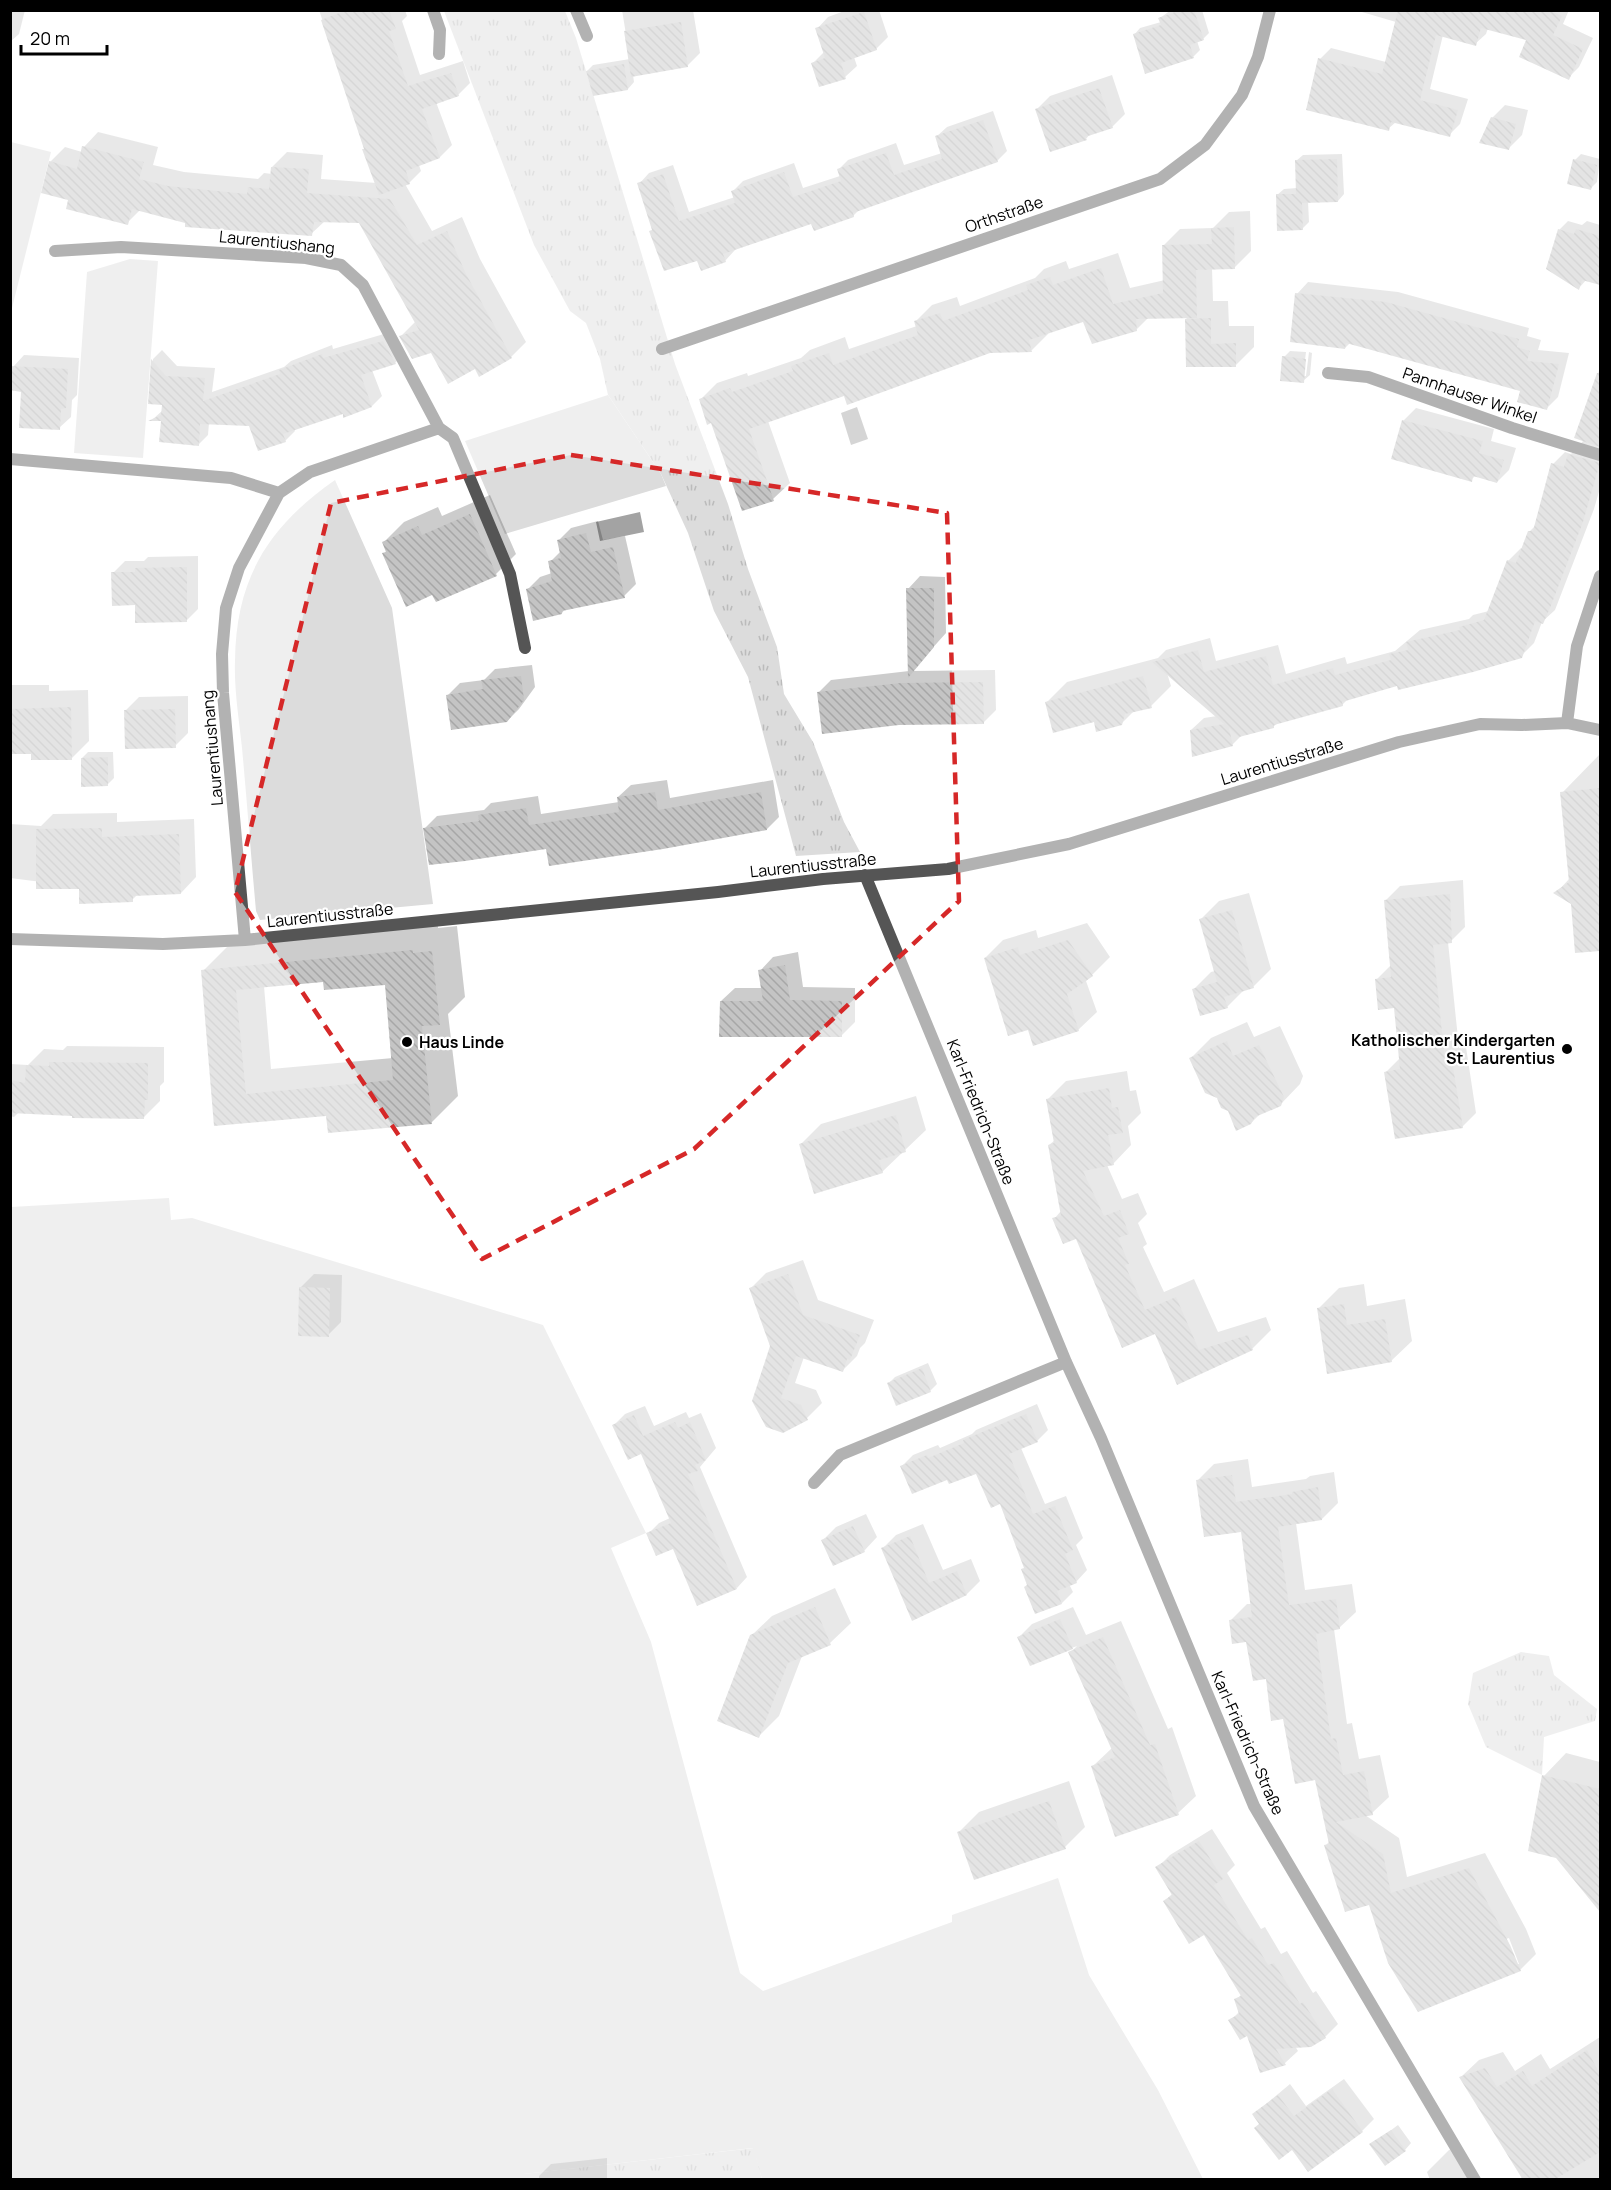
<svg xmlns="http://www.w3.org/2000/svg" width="1611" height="2190" viewBox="0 0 1611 2190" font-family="Manrope,sans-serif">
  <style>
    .green { fill: #dcdcdc }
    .park { fill: url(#park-tufts) }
    .water { fill: #a3a3a3 }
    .shadow { fill: #0003; fill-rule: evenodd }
    .building { fill: url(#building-back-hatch); fill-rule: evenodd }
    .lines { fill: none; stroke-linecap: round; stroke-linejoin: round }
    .minor { stroke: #555; stroke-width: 12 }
    .marked { fill: none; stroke: #d62828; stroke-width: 4.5; stroke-dasharray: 12 8; stroke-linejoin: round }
    .poi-dot { fill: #000; stroke: #fff; stroke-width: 2 }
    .labels { text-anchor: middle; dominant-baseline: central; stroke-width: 4.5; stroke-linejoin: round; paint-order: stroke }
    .street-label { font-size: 16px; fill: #000; stroke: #fff }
    .poi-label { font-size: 16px; font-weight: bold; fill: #000; stroke: #fff; text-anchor: end }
  </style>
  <defs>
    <pattern id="park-tufts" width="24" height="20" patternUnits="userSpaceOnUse" patternTransform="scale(1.5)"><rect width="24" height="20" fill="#dcdcdc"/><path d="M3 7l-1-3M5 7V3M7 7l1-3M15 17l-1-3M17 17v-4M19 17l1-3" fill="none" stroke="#bbb"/></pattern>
    <pattern id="building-back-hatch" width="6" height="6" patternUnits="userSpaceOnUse" patternTransform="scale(1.5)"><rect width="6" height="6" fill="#c4c4c4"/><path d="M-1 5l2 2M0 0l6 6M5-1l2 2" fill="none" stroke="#a7a7a7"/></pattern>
  </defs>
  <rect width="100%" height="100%" fill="#fff"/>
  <!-- green -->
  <path class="green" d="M11,142l40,10 -40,160 -1,-170z
    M130,259l28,2 -15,197 -69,-5 13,-181z
    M608,395l53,79 5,12 -161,48 -40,-93z
    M335,480l57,128 41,296 -173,16 -4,-9c-5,-55 -9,-109 -14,-163 -3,-29 -8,-58 -7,-87 1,-83 33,-134 100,-181z
    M169,1198l2,22 21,-2 351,107 103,208 -35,15 40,94 89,331 23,18 189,-69v-7l106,-37 31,97 69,115 45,89h-441l-9,-31 -229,26 -1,6h-512v-973z"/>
  <!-- park -->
  <path class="park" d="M444,11h121l11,27 99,326 53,140 20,65 29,78 7,47 29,48 31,80 16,30 -64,4 -48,-179 -34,-66 -26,-78 -27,-59 -53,-79 -8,-36 -14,-36 -16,-12 -36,-66z
    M1521,1652l28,4 5,19 43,34 -2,12 -51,16 -2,38 -56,-28 -18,-43 5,-31z
    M754,2148l8,31h-239v-5z"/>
  <!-- water -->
  <path class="water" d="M857,407l11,32 -17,6 -10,-32z
    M640,512l4,20 -44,9 -4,-19z"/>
  <!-- shadow -->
  <path class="shadow" d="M10,10h15l-6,24 -9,8z
    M319,10h86l2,6 -5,5 18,54 43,-14 7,22 -12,12 -22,7 16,43 -12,12 -21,8 2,6 -12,12 -4,1 27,47 30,-14 18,42 46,83 -15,15 -36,10 -44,-16 -30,-15 15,-15 -56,-99 -35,-1 -14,13 -124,-12 -47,-12 -13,13 -57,-24 -20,-37 15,-15 17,5 2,-5 14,-15 60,15 -5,18 31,7 74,7 6,-6 8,1v-7l15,-15 36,3 -2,24 56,4z
    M622,10h71l7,43 -13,13 -54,9 1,7 -6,7 -41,-18 6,-6 37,-6z
    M847,10h32l9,27 -12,12 -22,8 3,9 -12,11 -32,-14 12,-12 -8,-22 11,-12z
    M1171,10h31l7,23 -6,6 -6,2 3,9 -6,6 -48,16 -12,-37 6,-7 21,-6 -1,-4z
    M1355,10h214l-6,14 30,14 -14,29 -11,11 -40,-39 -40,-11 -2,6 -11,10 -32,-9 -13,54 38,10 -8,25 -11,11 -53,-13 -8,7 -68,-70 11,-11 55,14 10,-40z
    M1112,75l13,39 -13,13 -22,7 -4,5 -49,-30 13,-13z
    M1505,105l23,5 -6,25 -14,14 -16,-31z
    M993,111l14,40 -10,10 -137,48 -7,7 -41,7 -77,26v1l-10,11 -27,-2 -44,-30 -15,-45 10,-11 24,-8 16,47 46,-15 -2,-6 10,-10 51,-18 9,25 37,-12 -2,-6 10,-10 48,-17 8,22 38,-12 -6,-16 11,-10z
    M1342,154l2,40 -6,7h-30l1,21 -7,7 -25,-34 7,-6 13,-1 -1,-27 7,-6z
    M1581,154l19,5 -3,23 -6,6 -16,-28z
    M1250,211l1,40 -17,17h-22l1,33h15l1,25h25v21l-18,18 -49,1 -1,-47 2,-2 -40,1 -11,11 -53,-9 -36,12v2l-16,16 -42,2 -145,42 -77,27 22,62 -17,16 -61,-78 -12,-21 17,-17 30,-10 1,3 53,-18 9,-8 35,-13 4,12 68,-23 -2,-4 17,-17 25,-8 3,9 75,-28 9,-9 22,-8 3,8 49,-16 12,35 35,-8 -1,-35 16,-16 33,-1 16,-16z
    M1568,221l14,4 5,-4 13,4v58l-13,-4 -8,9 -20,-58z
    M1308,282l90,10 131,36 -2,8 14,4 -3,10 31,3 -11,44 -12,12 -24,-19 -172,-47 -5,5 -48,-54z
    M394,331l11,22 -10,10 -23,7 10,26 -10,10 -28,6 -50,17 1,2 -10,10 -35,-16 -41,-2 -1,12 -10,10 -36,-25h-10l11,-10v-6l-13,-1 3,-44 9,-9 15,16 38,2 -3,24 72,-25 7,-6 41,-16 1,4z
    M1290,351l16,1 -3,24h3l3,-24 3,1 -2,22 -7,6 -19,-24z
    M24,355l55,3 -2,37 -5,5 -1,17 -12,11 -37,-37 -9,-24z
    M1600,368v120l-6,21 -39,101 -13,12 -8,21 -13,13 -123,28 -49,14 -7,7 -63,17 -6,5 -30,7 -11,11 -41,-15 13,-12 13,-2 -50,-43 4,13 -20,20 -16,4 -14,14 -26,-4 -48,-18 20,-20 91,-24 8,-8 44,-12 6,23 62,-16 8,29 59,-17 2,7 48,-13 25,-21 49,-11 4,-4 16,-4 19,-50 13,-13 2,1 6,-17 7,-7 17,-61 12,-12 6,2 13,-14 -8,-3z
    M1416,408l78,21 -3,12 25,7 -7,22 -12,12 -22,-6 -4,4 -68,-59z
    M490,495l26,59 -20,20 -63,19 -49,-39 3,-4 -3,-8 20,-20 34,-15 4,9z
    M598,521l5,19 22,-4 11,48 -12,12 -59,13 -3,4 -34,-24 12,-12 12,-4 -2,-11 11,-11 -2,-11 12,-12z
    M198,556v53l-12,12 -49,-17 -24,-31 12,-12h19l4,-4z
    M920,576l25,1 1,56 -34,38 83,-1 1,40 -13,13 -164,-31 12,-12 78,-9 -1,-82z
    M532,665l3,22 -16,22 -12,12 -59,-26 12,-12 24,-3 11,-11z
    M10,685h39v6l39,-1 1,51 -18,18 -39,-7 -22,1z
    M188,696v37l-13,13 -49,-36 13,-13z
    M88,752h25l1,26 -7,7 -25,-27z
    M1600,754v196l-24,2 -4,-48 -16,-11 14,-15 -8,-85z
    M667,780l3,18 103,-18 6,37 -12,12 -220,18 -122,-19 12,-12 47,-6 7,-7 47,-7 3,18 78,-12 -1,-5 13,-12z
    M117,813v9l77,-3 2,58 -15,16 -43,1 -6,6 -51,-13 -71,-9v-54l31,2 12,-12z
    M1463,880l2,47 -14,14 -3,1 11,106 7,-1 10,66 -14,14 -76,-55 14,-14 -5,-51 -18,-28 14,-14 -6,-64 15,-15z
    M1249,893l22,76 -18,18 -8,2 -18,18 -34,-17 18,-18 4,-1 -14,-52 18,-18z
    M1087,923l23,34 -24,24 11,31 -19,18 -49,-2 -44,-70 18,-18 33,-10 2,8z
    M438,925v3l19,-2 8,71 -17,17 10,82 -26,26 -105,-8 -111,10 -13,-153 26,-26zM324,980l62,3 7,75 -122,11 -7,-83z
    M798,952l5,35 52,1v34l-13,13 -121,-34 14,-13h28l-3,-17 13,-14z
    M1247,1022l7,15 26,-11 23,50 -3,8 -20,21 -19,8 -10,10 -22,-13 -38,-52 20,-20z
    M67,1046l97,1v35l-4,4v15l-16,16 -125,-5 -5,5 -4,-1v-52l18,1 16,-16 19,1z
    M1127,1071l3,20 6,-1 5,23 -13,13 3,19 -18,19 -6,1 15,34 16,-6 9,21 -9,9 9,21 -4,3 21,45 30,-13 24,53 48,-15 5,13 -18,18 -75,35 -22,-51 -79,-95 -23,-18 7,-8 -12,-66 6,-5 -7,-41 18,-18z
    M916,1096l10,34 -44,42 -81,-28 20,-20z
    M803,1260l15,40 56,20 -9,23 -5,5 -3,8 -15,15 -38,-14 -9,26 21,7 6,13 -15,15 -24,13 -12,-85 -20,-58 15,-15z
    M314,1274l28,1 -1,47 -13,13 -28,-47z
    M1364,1284l3,22 38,-7 7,42 -21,20 -72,-53 20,-20z
    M928,1363l9,21 -6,6 -34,14 -8,-21 6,-6z
    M1037,1404l11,26 -11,11 -16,7 24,56 21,-8 17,42 -7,7 11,25 -11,12 -7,2 4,8 -11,11 -34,-19 -2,-17 -25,-65 -24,-30 -29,6 -46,-12 11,-11 25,-10 2,3 32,-14 4,-4z
    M645,1406l9,20 32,-14 3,6 12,-5 15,35 -16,19 47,110 -10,11 -63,-41 -26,-13 11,-11 11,-5 -28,-66 -28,-27 11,-11z
    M1248,1459l4,28 54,-8 4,-3 24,-4 4,31 -16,16 -26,4 9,67 47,-6 4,28 -17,16 -5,1 13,95 5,-1 7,36 21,-4 9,42 -17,16 -7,2 34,23 8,39 78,-24 41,76 10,25 -16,16 -150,-67 -44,-58 4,-4 -13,-63 -69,-138 -18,-19 17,-17h5l-10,-74 -44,-50 16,-16zM1509,1938l10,26h-3l-10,-25z
    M866,1514l11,23 -13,14 -41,-11 13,-13z
    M923,1524l20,46 28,-11 9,22 -13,13 -54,25 -31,-70 14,-14z
    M835,1588l16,35 -21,20 -28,13 -23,60 -20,20 -8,-100 21,-20z
    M1073,1607l13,28 35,-14 47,108 4,-2 24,69 -18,17 -62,22 -23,-69 19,-18 -42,-95 7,-7 -46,18 -12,-27 13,-13z
    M1566,1753l34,9v134l-12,-2 -44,-118z
    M1069,1781l16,46 -20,20 -106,-15 20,-20z
    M1212,1829l23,36 -8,8 34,56 4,-2 16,27 6,-3 26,42 3,-2 22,33 -13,13 -14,8 -16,1 3,5 -13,12 -24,8 -13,-38 -18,-12 10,-10 -4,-11 6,-6 -37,-61 -40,-32 8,-8 -16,-25 13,-13z
    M1600,2037v143h-75l-64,-103 18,-17 24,-8 12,19 26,-17 9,15z
    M1344,2079l30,40 -12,12 -54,39 -15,-22 -32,-25 -7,-9 36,-30 16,22z
    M1398,2125l13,18 -6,7 -34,-5z
    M1458,2146l17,34h-45l-3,-8 22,-22z
    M607,2158v22h-68v-4l12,-12z"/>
  <!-- building -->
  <path class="building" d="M347,10h42l7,19 -7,2 19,55 43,-13 8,23 -37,13 18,49 -34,13 4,13 -31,11 -17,-46h2l-43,-129z
    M1181,10h13l10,30 -14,5 4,13 -49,16 -12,-40 28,-9 -3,-7z
    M1398,10h151l13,6 -9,19 30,14 -14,31 -50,-23 7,-17 -45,-12 -5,18 -40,-11 -16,65 38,10 -8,27 -59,-15 -2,9 -83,-21 12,-52 64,16z
    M864,12l13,38 -36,13 5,16 -27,8 -8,-24 14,-5 -10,-30z
    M681,22l7,45 -57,10 -7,-46z
    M624,64l4,26 -35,6 -7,-25z
    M1099,88l14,40 -28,9 2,3 -37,12 -15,-43z
    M1491,117l25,7 -7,26 -30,-7z
    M983,120l15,42 -145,51 1,4 -40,14 -3,-7 -88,30 3,8 -25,9 -4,-10 -33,10 -15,-40 3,-1 -15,-47 26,-9 16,47 56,-18 -4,-12 53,-19 9,25 48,-16 -4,-12 49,-16 8,22 48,-16 -7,-23z
    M82,146l62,16 -5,17 29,7 79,8 1,-7 21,2 2,-22 38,2 -2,24 83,6 27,46 30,-14 19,43 46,84 -33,19 -4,-8 -27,15 -17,-31 -19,6 -13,-23 20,-6 -60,-107 -45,-1 -2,14 -127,-9v-4l-53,-14 -4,16 -62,-16 2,-9 -27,-7 8,-32 28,8z
    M1337,159l1,43 -36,1 1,27 -26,1 -1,-37h20l-1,-34z
    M1573,159l24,6 -6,25 -24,-6z
    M1234,227l1,42 -39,1 1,48 -61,1 1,12 -45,13 -9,-22 -54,18 3,12 -42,1 -143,52 -3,-9 -95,33 25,72 -32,10 -31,-88 -4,2 -8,-26 31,-11 2,4 61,-21 -2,-5 38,-13 4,12 85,-30 -4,-14 26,-8 3,8 85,-31 -2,-5 24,-8 3,8 48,-17 12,36 50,-11 -1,-48 50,-1 -1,-16z
    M1558,229l16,5 2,-5 24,7v49l-18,-5 -3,10 -33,-21z
    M1295,293l91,9 133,37 -2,8 13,4 -3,10 32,3 -12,46 -30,-8 3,-11 -174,-48 -1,6 -55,-7z
    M1211,318v26l25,-1v24h-50l-1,-48z
    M383,341l13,23 -35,11 11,32 -29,11v-4l-60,20 3,8 -28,9 -9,-25 -49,-2 -1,22 -40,-4 2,-21h-13l13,-6 1,-10 -14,-1 3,-45 15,17 39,2 -2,23 77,-27 -1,-4 43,-16 1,4z
    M1282,356l24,3 -2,24 -24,-2z
    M10,366l58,3 -2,39 -5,1 -1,21 -41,-2 2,-36 -11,-2z
    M1597,373h3v74l-26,-9z
    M1402,420l81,21 -4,12 25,7 -7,23 -24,-7 -1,6 -81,-23z
    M1568,454l32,9 -17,59 -33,86 -7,16 -8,-3 -13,37 -49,14 -75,18 -1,-4 -55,16 1,4 -69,19v3l-35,9 -10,-9 4,18 -41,11 -2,-27 34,-6 -72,-62 46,-12 6,22 62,-16 7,29 60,-17 2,7 56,-15 -2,-6 19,-4 -2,-8 54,-12 -1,-3 25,-7 23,-60 9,3 12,-32h5l18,-68 13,4z
    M470,514l27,62 -61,26 -4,-7 -26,12 -24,-54 4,-1 -4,-10 36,-16 4,9z
    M586,533l5,19 22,-5 12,51 -63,13v3l-29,7 -7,-32 26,-8 -4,-20 13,-3 -4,-18z
    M187,567v55l-52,1v-18l-23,1 -1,-34h24v-4z
    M906,588h28v59l-26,31z
    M521,676l3,24 -17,22 -56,8 -5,-35 37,-6 -2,-9z
    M1143,676l9,32 -27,6 -3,11 -26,7 -2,-10 -41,11 -8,-31z
    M983,682l1,42 -85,1 -77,9 -5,-42 84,-9z
    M71,707l1,53h-41v-6h-21v-45z
    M175,709l1,39 -51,1 -1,-39z
    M108,757v29l-27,1v-29z
    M1600,788v163l-25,2 -4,-49 -18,-11 16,-11 -9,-90z
    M655,792l3,18 103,-18 6,38 -104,19 -114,17 -3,-17 -81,12 -36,4 -6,-37 56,-7 -1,-6 48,-7 3,17 90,-13 -2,-15z
    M102,828v9l77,-3 2,60 -48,2v6l-54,2v-15h-43v-60z
    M1450,894l2,49 -19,2 12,117 7,-1 11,67 -68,11 -11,-67 16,-3 -6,-61 -16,2 -3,-31 16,-2 -7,-77z
    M1232,910l22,78 -30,9 4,11 -28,8 -8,-27 25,-7 -18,-63z
    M1068,940l25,36 -26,18 12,37 -46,15 -5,-16 -20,6 -24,-78 34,-11 2,8z
    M413,950v3l19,-2 8,74 -18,1 10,98 -104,9 -2,-17 -112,10 -13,-156zM323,982l1,8 61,-5 8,95 -147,14 -10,-104z
    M785,965l5,35 52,1v36h-123l1,-36h43l-5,-31z
    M1227,1041l6,15 26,-11 25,52 -3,9 -26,11 -4,7 -15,7 -8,-20 -7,-3 -4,-10 -12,-5 -16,-35z
    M49,1062l99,1v37h-3l-1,19 -72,-1v-2l-62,-3v-33l15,3 1,-18 23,1z
    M1109,1088l3,20 6,-1 5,26 -15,2 6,30 -31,6 21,45 16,-6 9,24 -11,4 11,26 -4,1 20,45 31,-13 23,53 49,-15 5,15 -76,35 -22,-51 -33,14 -46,-109 -13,5 -11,-26 9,-2 -13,-71 6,-2 -8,-44z
    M896,1115l10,37 -27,8 4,13 -69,21 -15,-50z
    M788,1274l15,41 57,20 -10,25 -3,-1 -4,13 -47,-16 -15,42 20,7 7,15 -25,13 -17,-6 -14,-26 18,-55 -21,-58z
    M299,1287l31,1 -1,49 -31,-1z
    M1344,1304l3,21 38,-6 7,43 -65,12 -10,-66z
    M922,1368l9,24 -35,14 -9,-23z
    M1026,1414l12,28 -29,12 24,60 22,-8 18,44 -8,4 12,29 -20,8 5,13 -27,10 -11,-27 3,-2 -6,-16 3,-1 -24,-64 -9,4 -15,-34 -27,10 -2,-4 -35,14 -12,-28 27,-11 1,3 36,-15 -1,-3z
    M634,1415l9,21 32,-14 3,6 12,-6 16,38 -11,5 3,6 -10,3 49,115 -40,17 -24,-57 -17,7 -10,-23 25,-10 -30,-69 -13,6 -16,-35z
    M1232,1475l4,27 56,-8v-2l26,-5 4,33 -44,7 11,78 47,-6 4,30 -24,5 15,105 5,-1 7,37 21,-4 9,44 -37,7 47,32 8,39 78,-25 41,77 11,26 -103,41 -30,-49 -19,-58 -24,7 -21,-67 5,-1 -14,-64 -20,4 -12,-65 -12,2 -5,-42 -13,2 -7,-39 -14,2 -3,-24 23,-3 -11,-85 -37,5 -8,-57z
    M853,1526l12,26 -32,14 -12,-26z
    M910,1536l19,47 28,-12 10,24 -55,26 -31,-73z
    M815,1607l16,38 -43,18 -29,75 -42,-17 33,-86z
    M1060,1619l13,30 -43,17 -13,-29z
    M1103,1637l47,108 5,-1 24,71 -64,22 -24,-71 24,-9 -47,-105z
    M1542,1775l58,14v123l-44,-54 -28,-7z
    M1049,1801l17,48 -92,31 -17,-48z
    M1199,1841l24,38 -9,6 34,55 4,-2 16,27 6,-2 26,41 3,-2 23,36 -15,9 -35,2 10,16 -26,8 -13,-37 -7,4 -12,-20 11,-6 -5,-15 7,-3 -37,-61 -15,9 -26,-43 9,-6 -17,-28z
    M1587,2050l13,24v78l-46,28h-31l-64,-103 26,-9 12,19 26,-16 9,15z
    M1332,2089l31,43 -55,40 -16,-22 -13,10 -25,-32 5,-4 -7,-10 26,-19 16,21z
    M1391,2130l15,21 -21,15 -16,-22z"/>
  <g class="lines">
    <!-- minor -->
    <path class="minor" d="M433,10l7,20 -1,24
      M576,10l11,26
      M55,251l66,-4 185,11 35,7 22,20 76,143 -129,44 -31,21 -40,75 -13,40 -4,46 1,39 22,247
      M662,349l498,-170 45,-34 37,-50 16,-38 12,-47
      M1328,373l40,4 144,51 88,27
      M439,428l14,10 57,136 15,74
      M10,459l221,19 48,15
      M1567,723l10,-77 23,-70
      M865,875l201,487 35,76 153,368 221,374
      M10,939l153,5 82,-4 473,-48 105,-13 125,-10 121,-25 330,-102 81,-18 42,1 45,-2 33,7
      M814,1483l26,-28 226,-93"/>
  </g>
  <!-- marked area -->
  <path d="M0 0H1611V2190H0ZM571,455l376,58 12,388 -265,248 -212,110 -247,-367 96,-389z" fill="#fff" fill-opacity=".55" fill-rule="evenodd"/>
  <path class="marked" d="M571,455l376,58 12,388 -265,248 -212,110 -247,-367 96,-389z"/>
  <!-- markers -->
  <g class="poi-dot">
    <circle cx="407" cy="1042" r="6"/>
    <circle cx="1567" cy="1049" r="6"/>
  </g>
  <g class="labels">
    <!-- street labels -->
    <g class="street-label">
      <text transform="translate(1004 214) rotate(-19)">Orthstraße</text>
      <text transform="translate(277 242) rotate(6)">Laurentiushang</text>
      <text transform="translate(1470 395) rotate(19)">Pannhauser Winkel</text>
      <text transform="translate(212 748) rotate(-95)">Laurentiushang</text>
      <text transform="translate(1282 761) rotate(-17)">Laurentiusstraße</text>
      <text transform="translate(813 865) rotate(-6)">Laurentiusstraße</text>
      <text transform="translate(330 915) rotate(-6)">Laurentiusstraße</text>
      <text transform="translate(981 1112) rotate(68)">Karl-Friedrich-Straße</text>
      <text transform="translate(1248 1743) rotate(66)">Karl-Friedrich-Straße</text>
    </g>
    <!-- poi labels -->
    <g class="poi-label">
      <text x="1555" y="1040">Katholischer Kindergarten<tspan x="1555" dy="18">St. Laurentius</tspan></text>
      <text x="419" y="1042" text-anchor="start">Haus Linde</text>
    </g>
  </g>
  <!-- border -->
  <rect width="1611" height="2190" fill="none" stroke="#000000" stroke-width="24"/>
  <!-- scale -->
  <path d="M21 45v9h86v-9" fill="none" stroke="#000000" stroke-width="3"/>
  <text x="30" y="45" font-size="18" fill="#000000" stroke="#ffffff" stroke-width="4.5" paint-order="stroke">20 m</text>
</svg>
